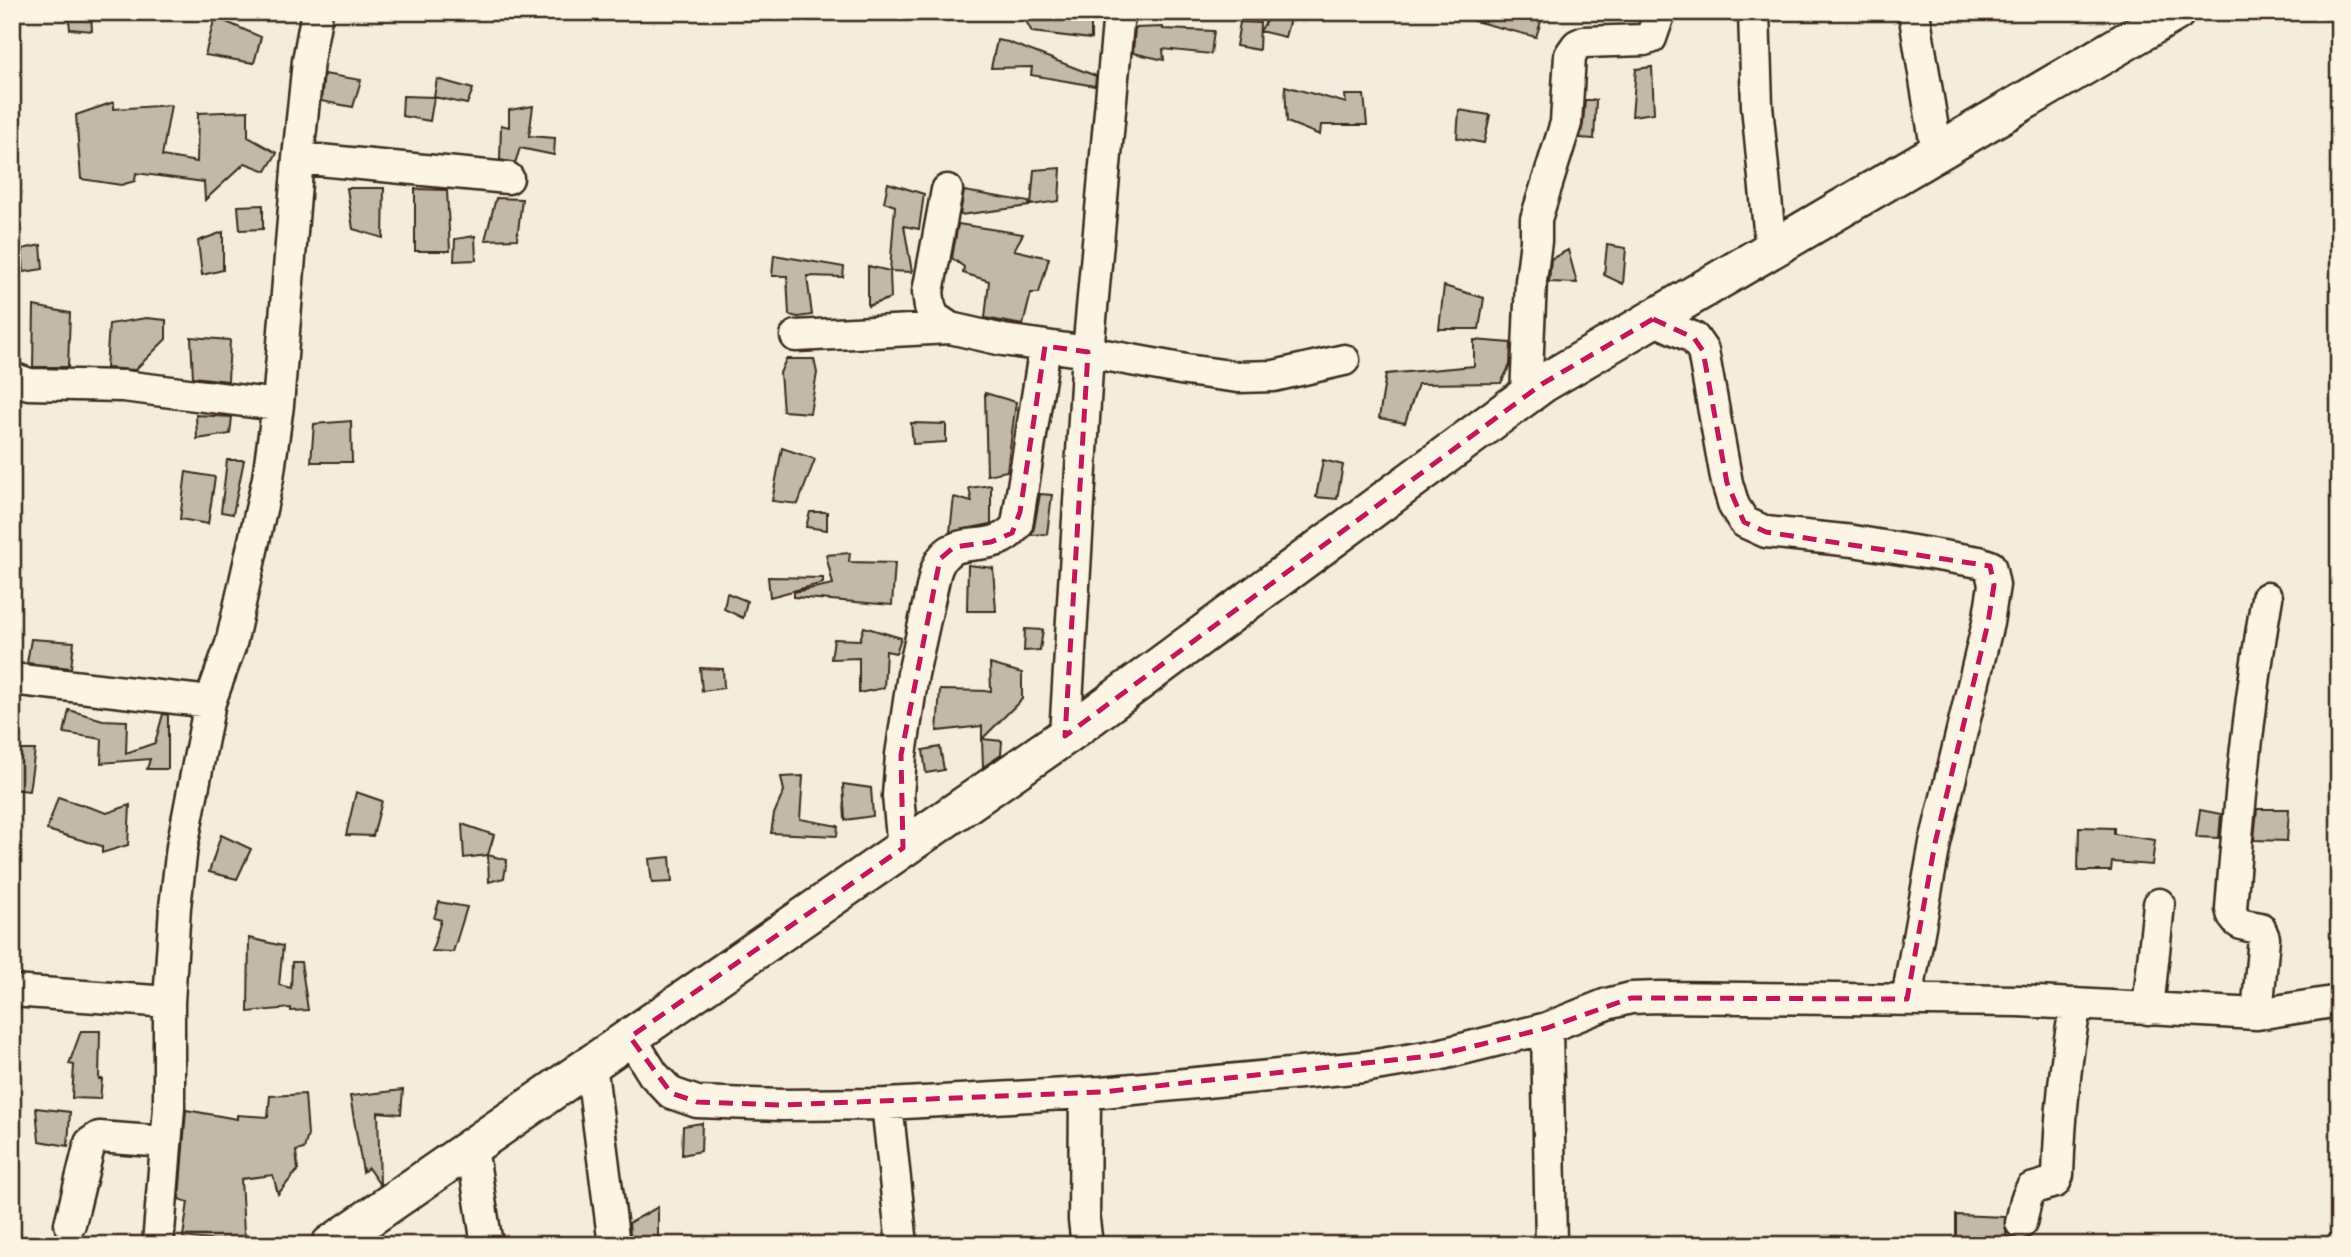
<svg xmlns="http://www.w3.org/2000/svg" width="2351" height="1257" viewBox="0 0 2351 1257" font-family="'Patrick Hand',sans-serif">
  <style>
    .building { fill: #c3b9aa; stroke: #3b2a1e; stroke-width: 2 }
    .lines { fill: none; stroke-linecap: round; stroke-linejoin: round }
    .minor-casing { stroke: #3b2a1e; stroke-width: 35 }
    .major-casing { stroke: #3b2a1e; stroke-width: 42 }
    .minor { stroke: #fcf5e5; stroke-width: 30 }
    .major { stroke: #fcf5e5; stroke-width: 37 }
    .marked { fill: none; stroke: #c2185b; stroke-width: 5; stroke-dasharray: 14 9; stroke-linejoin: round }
  </style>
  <rect width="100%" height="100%" fill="#f4eddd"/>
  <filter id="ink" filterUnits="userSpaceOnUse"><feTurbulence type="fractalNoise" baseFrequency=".0143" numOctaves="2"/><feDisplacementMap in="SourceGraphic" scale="14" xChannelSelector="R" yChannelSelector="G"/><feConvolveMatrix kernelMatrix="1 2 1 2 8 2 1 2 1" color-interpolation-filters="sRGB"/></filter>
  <g filter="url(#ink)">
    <!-- building -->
    <path class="building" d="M68,12h23l1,19 -22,-2z
      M1021,12h31l19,6v-2l20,3v20l-59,-7z
      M1464,12h80l-8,25 -73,-19z
      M1270,15l20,4 -5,18 -25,-6z
      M215,17l46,20 -7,26 -49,-8z
      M1240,22l20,1 -1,27 -23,-4z
      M1163,27v2l51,2 -3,23 -48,-5 1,11 -31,-7 2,-25z
      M997,40l11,2 88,34 -1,10 -64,-11 1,-8 -41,1z
      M1652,67l2,46 -22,3 4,-47z
      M324,74l37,6 -8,27 -32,-6z
      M437,79l36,10 -6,15 -33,-7z
      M1285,86l61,17 -1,-8h19l3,30h-46l-1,10 -33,-13z
      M403,96l31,1 -4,24 -28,-5z
      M1585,100h11l-2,39 -14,-1 3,-14z
      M114,102v7l57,-4 -9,51 35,6 1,-49 50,-2v26l29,16 -11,18 -21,-8 -40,37 -1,-18 -68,-9 -1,8 -14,4 -40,-6 -5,-64z
      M533,106l-4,30 26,2 -1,17 -34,-7 -5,15 -15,-3 1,-35 8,2v-17z
      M1459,110l31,5 -6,28 -27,-5z
      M1061,168l-2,33 -28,4 3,-35z
      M888,183l36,11 -5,35 -15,-3 8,46 -22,-1 5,-65 -11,-4z
      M347,188h37l-1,50 -30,-9z
      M415,189l32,1 3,61h-35z
      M964,191l65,11v4l-69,9z
      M496,198l26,1 -5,40 -32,1z
      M263,205v24l-23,1 -2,-24z
      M958,224l65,10 -9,16 35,8 -10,35h-8l-8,32 -38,-7 4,-37 -26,-8 1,-6 -12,-9z
      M223,232v38l-21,5 -4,-34z
      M475,236l1,24 -22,1 1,-22z
      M41,245l2,24 -19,3 -2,-23z
      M1607,245l19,3 -3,36 -19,-9z
      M1568,250l9,33 -28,-1 2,-23z
      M774,255l70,12 -1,10 -36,-1 5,39 -14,2 -9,-2 -2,-39h-15z
      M868,266l22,5 1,27 -23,8z
      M1444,286l40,12 -5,31h-40z
      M34,306l36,7 -2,54h-35z
      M146,318l20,2v19l-31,31 -29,-2 3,-44z
      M191,337l39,3 -2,41 -35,-4z
      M1474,340l37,3 -1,22 -9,18 -83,1 -13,39 -26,-5 7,-44 88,-8z
      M786,359h28l3,14 -7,40 -27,-2 -3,-38z
      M985,393l31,9 -9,69 -20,4z
      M196,415l36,2 -2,17 -33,5z
      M351,421l1,41h-41l3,-38z
      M911,423l35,1v18l-33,2z
      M782,448l33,11 -17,45 -26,-3z
      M227,460h17l-11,54 -12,-2z
      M1323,460l20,5 -6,34 -21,-2z
      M186,472l29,5 -7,47 -28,-5z
      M991,485v39l-41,8 4,-35 18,5 -3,-14z
      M1040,494l12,1 -5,39 -16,1 3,-7z
      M810,512h17v18l-21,-3z
      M850,553l-1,9 46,1 -3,42 -98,-8v-5l39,-8 -7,-29z
      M968,565l25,3 3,43h-29z
      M768,577l55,1v5l-53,14z
      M727,593l20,8 -4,17 -19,-9z
      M864,627l37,11 -5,15 -10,-2 -2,37 -25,5v-35l-28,1 3,-20 26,1z
      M1025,629l18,1 -3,20 -16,1z
      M31,639l43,3 -3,26 -44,-5z
      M990,664l32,9v26l-40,40v-13l-45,5 3,-41 51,1z
      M700,668l23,1 1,19 -22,3z
      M69,710l34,10 24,1 -1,32 29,-10 8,-29 5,1v54h-21l3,-10 -49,4 1,-24 -38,-6z
      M982,739l20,2 -1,14 -18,12z
      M940,747l4,23 -18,3 -3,-23z
      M12,750h23l-6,41 -17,-2z
      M803,776l-3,43 38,7 -1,10 -66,-3 3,-19 10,-23 -3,-14z
      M843,784l28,4 2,28 -28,4z
      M356,792l26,9 -9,35 -27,-1z
      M58,797l49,16 23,-8 -2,40 -26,8v-7l-55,-16z
      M2257,809h32l-2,32 -33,-1z
      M2200,810l21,4 -2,24 -23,-1z
      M462,824l32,11 -6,20 -24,3z
      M2079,827l35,1v6l41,6 -3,25 -40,-3 -1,9h-33z
      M221,835l30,14 -14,30 -28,-7z
      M488,855l19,5 -3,18 -15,4z
      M670,857l2,25 -20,1 -3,-24z
      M439,902l28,5 -14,45 -21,-1 9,-31 -7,-2z
      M249,938l34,8 -4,39 12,3 1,-26h9l7,48 -17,1v-3l-43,4z
      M81,1031h19l-1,48h3l-2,20 -28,-1 2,-33 -5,-1z
      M403,1090l-2,24 -23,-2 2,73 -12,-17 -5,4 -13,-76z
      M305,1094l3,41 -4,14 -8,2 2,19 -20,24 -5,-19 -32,4 3,53 7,13 -68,-8 5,-35 -9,-3 7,-89 51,9v-4l31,2 2,-21z
      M36,1108l34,4 -2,34 -29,-5z
      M702,1123l-1,28 -19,4 1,-29z
      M658,1207v38h-27l-2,-22z
      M1956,1215l49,2 2,28h-51z"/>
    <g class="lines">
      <!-- minor casing -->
      <g class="minor-casing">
        <path id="minor" d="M1754,12l3,94 14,144
          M1914,12l23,141
          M298,158l210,20
          M947,190l-19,102 2,15 4,10 16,11 53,12 85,12 98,18 52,7 36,-1 70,-16
          M1653,319l41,19 9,13 24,132 7,23 10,16 22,10 87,9 126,21 11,4 4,19 -6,38 -53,220 -28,156
          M796,336l154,-8
          M12,378l17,6 94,2 155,19
          M1526,395l5,-114 5,-40v-22l30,-96 4,-68 7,-10 7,-3 60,-2 7,-2 9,-26
          M12,679l198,23
          M1065,736l23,-384 31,-340
          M903,848l-5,-52 3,-41 12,-81 22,-100c14,-49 56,-13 82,-49l28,-179
          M12,991l157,11
          M2148,1009l11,-105
          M2257,1014l7,-76 -4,-10c-15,-3 -26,-2 -29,-19 8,-105 18,-208 36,-311
          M1547,1028l4,217
          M630,1037l23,37 18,19 26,9 84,3 106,-1 215,-12 261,-25 75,-12 109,-27 60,-24 24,-6 29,-1 359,4 238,13 82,-13
          M591,1064l23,181
          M1085,1093l-1,127 3,25
          M887,1104l15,141
          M472,1148l15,97
          M2021,1223l5,-23 5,-11 24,-7 3,-7c2,-58 7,-114 18,-171
          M70,1224l20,-81 9,-6 67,5
          M158,1245l11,-137v-106l6,-95 7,-60 28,-145 21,-58 37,-166 10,-73 20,-247 10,-97 9,-49"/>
      </g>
      <!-- major casing -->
      <g class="major-casing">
        <path id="major" d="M330,1245l735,-509 477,-352 634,-372"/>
      </g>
      <!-- minor -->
      <use href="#minor" class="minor"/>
      <!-- major -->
      <use href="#major" class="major"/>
    </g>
  </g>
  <!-- marked area -->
  <path class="marked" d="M1653,319l41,19 9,13 24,132 17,39 22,10 224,34 4,19 -6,38 -53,220 -28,156 -276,-1 -84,30 -109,27 -336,37 -321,13 -84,-3 -26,-9 -41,-56 273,-189 -2,-93 39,-196 14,-12 37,-5 21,-9 8,-21 25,-166 43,6 -23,384 477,-352z"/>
  <!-- margin -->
  <rect width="2351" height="1257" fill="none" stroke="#fcf5e5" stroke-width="42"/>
  <rect x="21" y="21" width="2309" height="1215" fill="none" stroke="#3b2a1e" stroke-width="2.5" filter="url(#ink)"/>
</svg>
